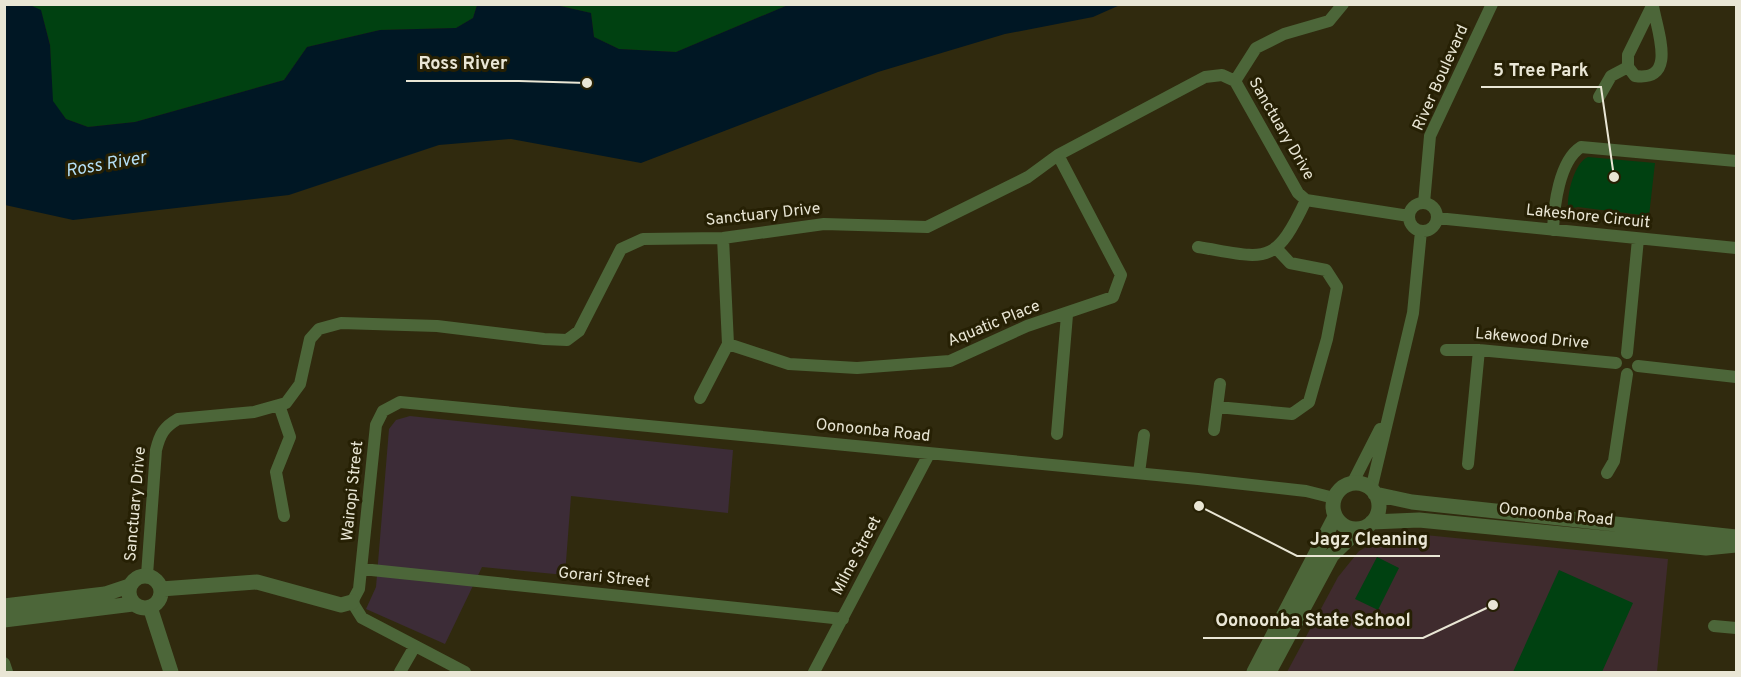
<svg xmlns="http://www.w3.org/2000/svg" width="1741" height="677" viewBox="0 0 1741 677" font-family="Overpass,sans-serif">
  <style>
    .industrial { fill: #3c2c37 }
    .education { fill: #3f2b2e }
    .green { fill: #004111 }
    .water { fill: #001724 }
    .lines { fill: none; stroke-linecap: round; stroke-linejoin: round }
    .minor { stroke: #4c6639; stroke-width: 12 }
    .tertiary { stroke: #4c6639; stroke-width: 15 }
    .labels { text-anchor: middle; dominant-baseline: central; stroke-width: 6; stroke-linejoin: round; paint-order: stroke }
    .street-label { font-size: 16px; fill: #e9e6d5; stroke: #262004 }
    .water-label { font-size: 18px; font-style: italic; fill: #b4dff6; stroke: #262004 }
    .leader { fill: none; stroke: #e9e6d5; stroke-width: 2 }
    .callout-dot { fill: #e9e6d5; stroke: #262004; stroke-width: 2 }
    .callout-label { font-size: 18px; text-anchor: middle; font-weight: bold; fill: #e9e6d5; stroke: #262004; stroke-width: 6; stroke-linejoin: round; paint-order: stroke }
  </style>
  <rect width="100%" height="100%" fill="#302a0e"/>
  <!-- industrial -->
  <path class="industrial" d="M410,416l323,34 -5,63 -157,-17 -6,79 -83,-8 -37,77 -79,-35 10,-22 13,-158 7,-9z"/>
  <!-- education -->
  <path class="education" d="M1415,534l253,25 -11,113h-370l51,-95 21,-26 26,-14z"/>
  <!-- green -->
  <path class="green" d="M30,5h447l-4,13 -17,10 -76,2 -73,17 -23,33 -149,42 -47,5 -22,-8 -14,-18 -2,-57 -9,-33z
    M556,5h232l-112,47 -57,-3 -25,-12 -3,-24z
    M1588,157l67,6 -6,53 -71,-9 -10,2c-1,-15 6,-46 20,-52z
    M1377,557l22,11 -21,42 -23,-11z
    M1559,570l74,33 -31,69h-89z"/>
  <!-- water -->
  <path class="water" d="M5,5h25l11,5 9,35 3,56 13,18 22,8 47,-5 149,-42 23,-33 73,-17 76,-2 17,-10 4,-13h79l35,8 3,24 25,12 57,3 112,-47h332l-27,12 -88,17 -127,38 -237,91 -130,-24 -72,6 -150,50 -216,25 -68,-15z"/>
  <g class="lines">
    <!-- minor -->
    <path class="minor" d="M1653,6c4,25 25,76 -18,70l-7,-9v-12l25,-51
      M1235,81l21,-33 28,-14 45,-13 14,-17
      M1599,97l12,-21 17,-9
      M1409 217a14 14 0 1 1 28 0a14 14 0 1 1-28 0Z
      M1424,203l6,-67 62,-132
      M1437,218l299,30
      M1553,230c1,-24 6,-69 28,-83l155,14
      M1198,247c68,11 76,21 108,-47
      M728,344l61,20 68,4 93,-7 77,-35 86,-29 8,-22 -63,-120
      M1446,350h33l137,13
      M1627,353l11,-114
      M1638,366l98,11
      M700,398l28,-54 -5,-106
      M279,405l11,32 -14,35 8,44
      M1217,407l75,7 17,-12 18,-63 10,-52 -11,-17 -36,-7 -13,-14
      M1214,430l6,-46
      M1057,434l10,-119
      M1468,464l11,-114
      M1139,473l5,-38
      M1607,473l7,-12 13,-87
      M1352,484l28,-55
      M1371,490l42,-177 8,-82
      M362,569l481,50
      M147,575l9,-125c4,-16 8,-23 22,-31l76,-7 32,-9 14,-19 10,-45 9,-10 22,-6 96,3 107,13 23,1 12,-9 42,-82 22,-10 80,-1 101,-14 103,3 101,-50 30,-22 147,-78 17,-2 13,6 63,112 8,7 103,16
      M1714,626l22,2
      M4,663l3,9
      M400,672l15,-26
      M465,672l-103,-54 -10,-16 7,-13 17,-164 7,-14 17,-9 798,77 108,12 28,7
      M814,672l115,-218"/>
    <!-- tertiary -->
    <path class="tertiary" d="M1333 506a23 23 0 1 1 46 0a23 23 0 1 1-46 0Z
      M1375,494l37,8 324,35
      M1372,522l47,-2 287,28 30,-3
      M129 592a16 16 0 1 1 32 0a16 16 0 1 1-32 0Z
      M161,589l96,-7 84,23 11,-3
      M4,606l101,-12 24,-8
      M150,607l21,65
      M4,620l129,-16
      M1254,672l81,-155
      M1269,672l63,-117 27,-26"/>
  </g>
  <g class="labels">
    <!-- street labels -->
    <g class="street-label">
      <text transform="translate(1441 78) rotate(-66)">River Boulevard</text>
      <text transform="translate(1281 129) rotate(60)">Sanctuary Drive</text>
      <text transform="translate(763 215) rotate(-6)">Sanctuary Drive</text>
      <text transform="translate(1588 217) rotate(6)">Lakeshore Circuit</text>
      <text transform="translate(994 324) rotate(-22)">Aquatic Place</text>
      <text transform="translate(1532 339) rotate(5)">Lakewood Drive</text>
      <text transform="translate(873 431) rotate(6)">Oonoonba Road</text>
      <text transform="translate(353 491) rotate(-84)">Wairopi Street</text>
      <text transform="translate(136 504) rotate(-85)">Sanctuary Drive</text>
      <text transform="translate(1556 515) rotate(6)">Oonoonba Road</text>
      <text transform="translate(857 556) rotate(-62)">Milne Street</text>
      <text transform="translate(604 578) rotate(6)">Gorari Street</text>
    </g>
    <!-- water labels -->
    <g class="water-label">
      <text transform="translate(106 165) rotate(-10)">Ross River</text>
    </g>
  </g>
  <!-- callouts -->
  <path class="leader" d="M587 83L519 81H406M1614 177L1601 87H1481M1199 506L1297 556H1440M1493 605L1423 638H1203"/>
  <g class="callout-dot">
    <circle cx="587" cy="83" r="6"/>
    <circle cx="1614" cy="177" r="6"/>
    <circle cx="1199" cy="506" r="6"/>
    <circle cx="1493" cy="605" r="6"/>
  </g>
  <g class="callout-label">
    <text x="463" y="69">Ross River</text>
    <text x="1541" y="76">5 Tree Park</text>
    <text x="1369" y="545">Jagz Cleaning</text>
    <text x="1313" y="626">Oonoonba State School</text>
  </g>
  <!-- border -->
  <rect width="1741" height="677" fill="none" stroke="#e9e6d5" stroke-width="12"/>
</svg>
